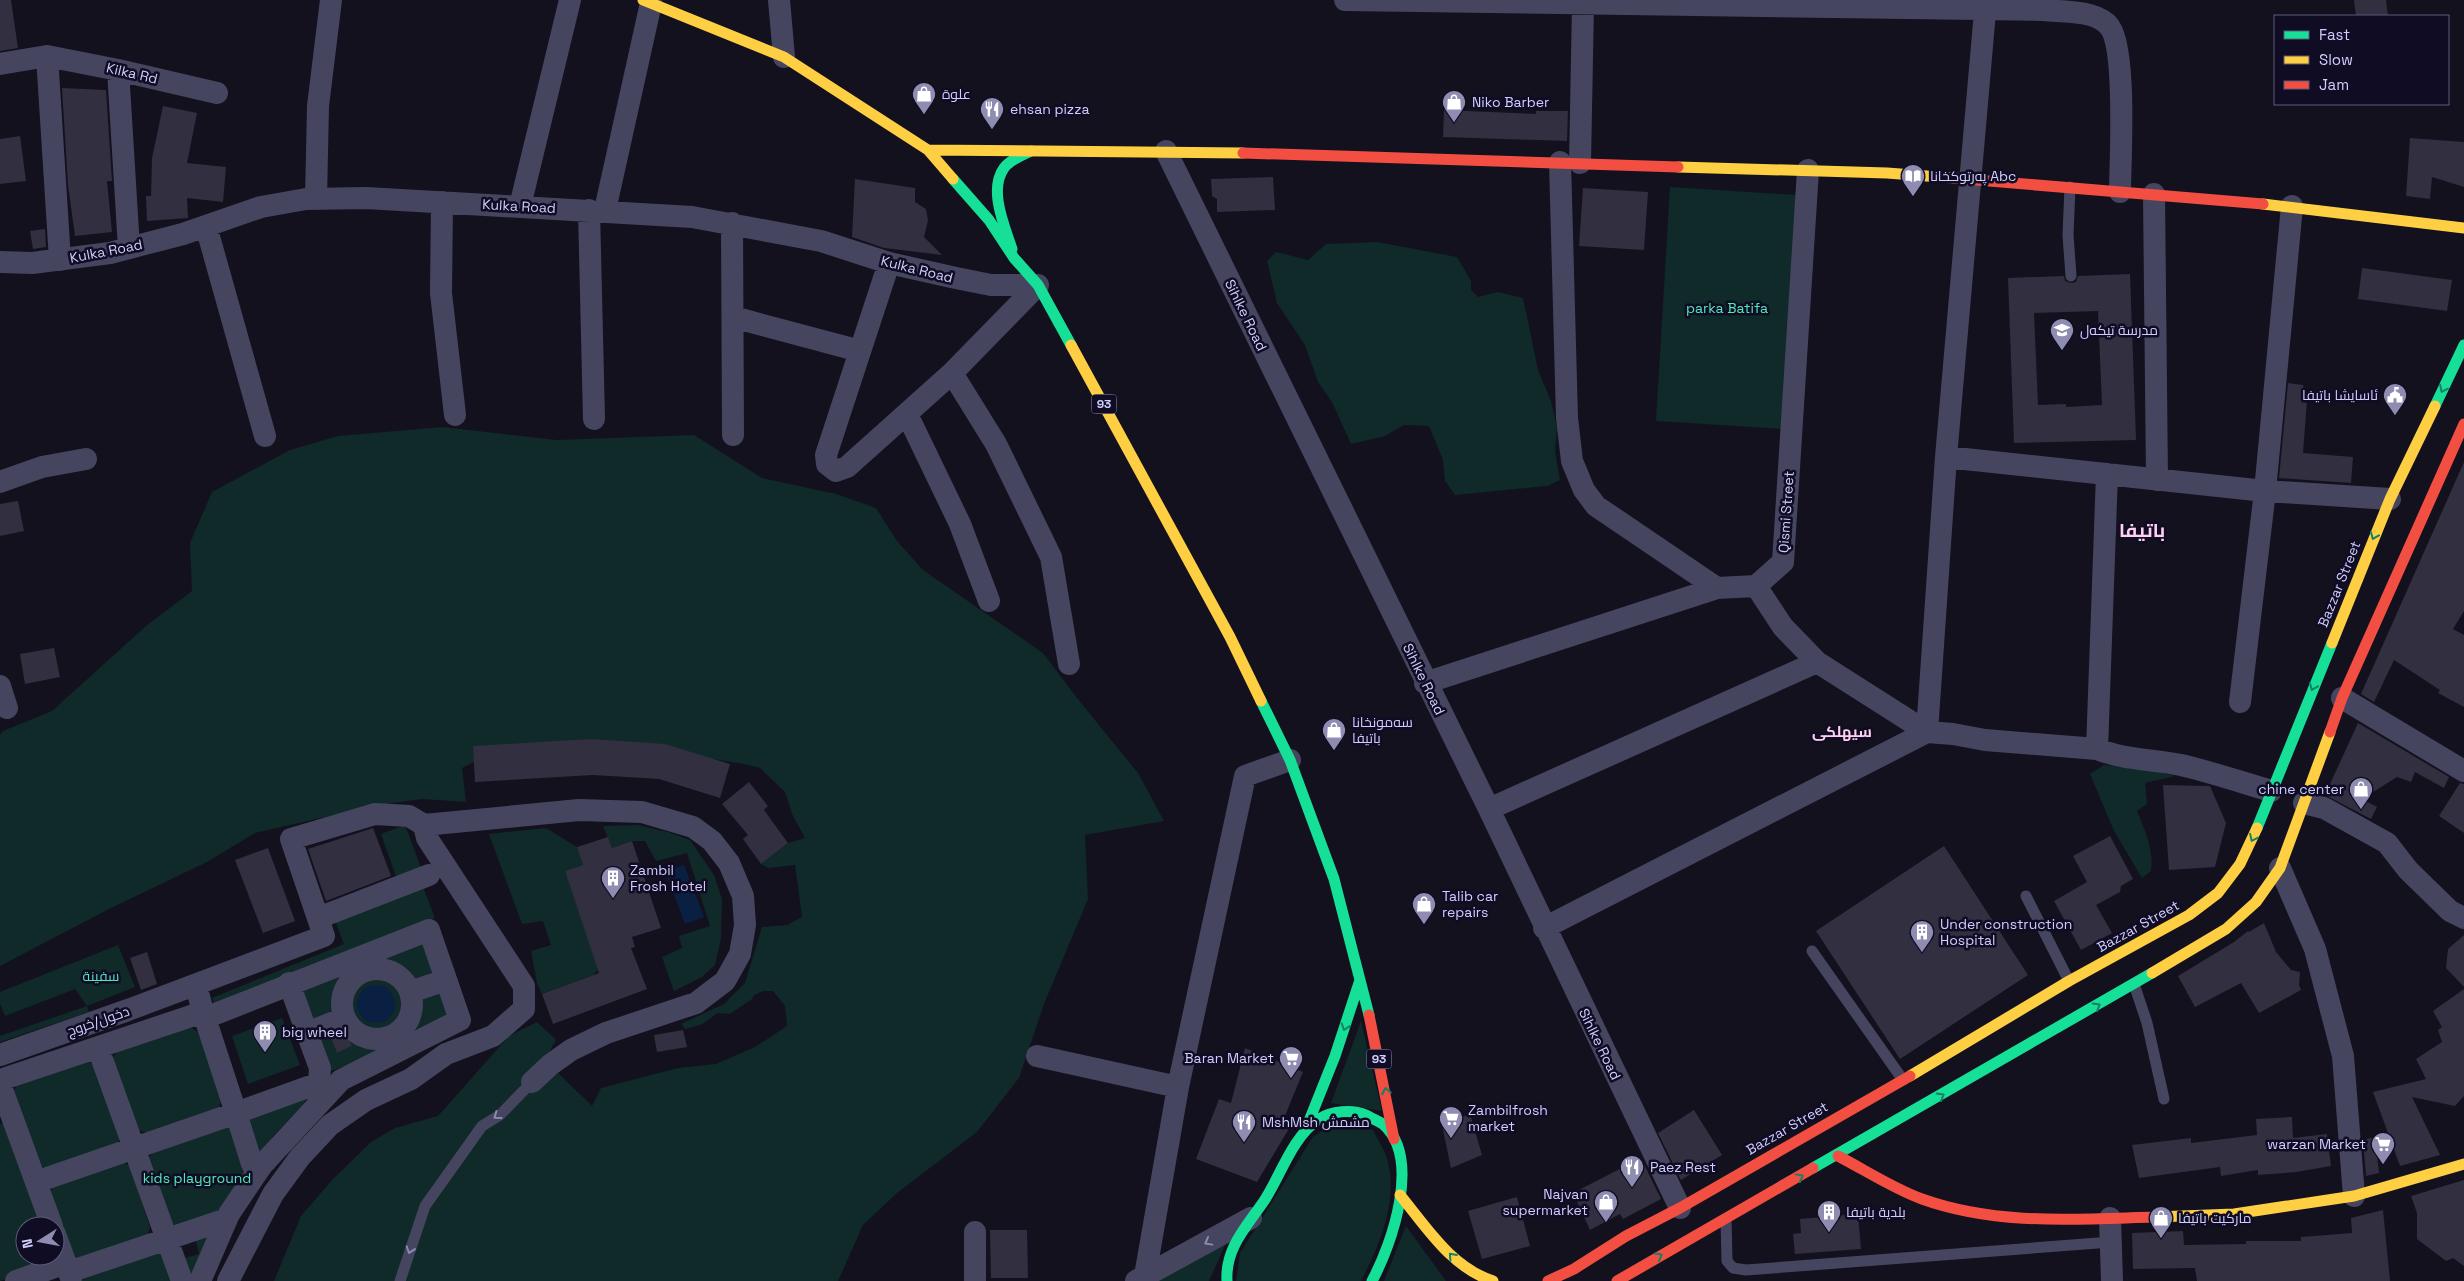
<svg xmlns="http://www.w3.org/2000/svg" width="2464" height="1281" viewBox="0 0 2464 1281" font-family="'Space Grotesk',Cairo,sans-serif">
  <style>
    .green { fill: #102929 }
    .water { fill: #092042 }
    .building { fill: #312f40; fill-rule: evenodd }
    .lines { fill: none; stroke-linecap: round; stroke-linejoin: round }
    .lane { stroke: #45455f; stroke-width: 11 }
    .street { stroke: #45455f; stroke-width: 22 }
    .fast { stroke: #16e098; stroke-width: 11 }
    .slow { stroke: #ffcf43; stroke-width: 11 }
    .jam { stroke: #f24e42; stroke-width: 11 }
    .oneway { stroke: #138163 }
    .oneway2 { stroke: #8b8aaf }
    .labels { text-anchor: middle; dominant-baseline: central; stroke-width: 5; stroke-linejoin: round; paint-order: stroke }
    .shield { fill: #0f0c23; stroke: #9794bd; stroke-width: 1 }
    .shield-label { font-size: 12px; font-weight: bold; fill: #d1ceff }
    .street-label { font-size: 14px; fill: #d1ceff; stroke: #0f0c23 }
    .poi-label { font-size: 14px; fill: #d1ceff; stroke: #0f0c23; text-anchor: start }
    .park-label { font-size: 14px; fill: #51e8ba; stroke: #0f0c23 }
    .neighbourhood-label { font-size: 15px; font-weight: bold; fill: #ffd0f0; stroke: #0f0c23 }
    .district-label { font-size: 19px; font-weight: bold; fill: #ffd0f0; stroke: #0f0c23 }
  </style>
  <rect width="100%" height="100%" fill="#13111e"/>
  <!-- green -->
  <path class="green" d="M1670,187l127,8 -13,234 -128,-8z
    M1377,242l80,15 14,24v9l7,7 20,-5 25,6 15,72 13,31 6,27 -2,23 5,29 -13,6 -92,9 -10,-14 -2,-21 -14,-34 -25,-1 -19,11 -34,8 -19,-42 -14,-20 -13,-37 -28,-42 -10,-42 9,-9 32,8 18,-16z
    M443,427l114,13 137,-5 68,43 74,16 40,14 21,33 26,29 120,83 34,45 61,75 26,48 -79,14 3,64 -44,105 -25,74 -42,54 -80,61 -34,32 -25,56h-564l27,-65 31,-36 39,-38 24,-14 43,-12 71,-80 28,-14 19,18 -14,25h8l42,41 9,-18 77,-20 38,-4 39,-17 32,-21 -2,-20 -12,-15h-10l-9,4 -2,4 -22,15 -13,-1 -14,11 -18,5 -4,-5 43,-20 21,-21 17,-56 25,-2 15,-8 -7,-52 -27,3 -7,-4 27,-21 17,-5 -12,-22 -8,-24 -25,-24 -16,-4 -86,-14 -176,8 -20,10 4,34 -44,-3 -44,6 -123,28 -48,29 -98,47 -109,57v-231l3,-4 49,-20 94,-85 46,-35 -2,-48 22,-51 78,-42 48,-14z
    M2104,765l42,4 29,7 -30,7 2,21 -10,7c8,20 17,38 14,60l-9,7 -28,-47 -24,-57z
    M405,825l18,48 -25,9 -17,-48z
    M637,825l31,7 22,8 24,35 8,24 -1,40 -6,26 -13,12 -28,14 -12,-34 20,-9 -3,-12 31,-10 -23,-73 -31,8 -11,-20h-13l-20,7 -9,-22z
    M546,828l31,19 6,18 -18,6 25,73 24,10 -21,21 -51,19 -5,-11 -6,-32 20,-6 -8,-24 -21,3 -33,-90z
    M422,884l13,34 -220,88 -3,-8 132,-54 -10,-26z
    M426,942l10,31 -25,8 -11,-12 -27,-8z
    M118,945l17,42 -48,19 2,6 -89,30v-6l87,-30 -12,-17 -70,27 -5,-12v-12z
    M353,971l-12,12 -6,26 -24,13 -14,-33z
    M349 1004a27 27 0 1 1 54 0a27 27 0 1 1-54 0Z
    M443,987l9,29 -54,23 18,-19 3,-22z
    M282,1018l18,47 -52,19 -16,-48z
    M1361,1021l21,90 -51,-8z
    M189,1026l9,6 23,69 -3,10 -66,24 -13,-5 -27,-71 7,-10z
    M343,1026l3,5 -15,7 6,15 15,-7 -4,-9 36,8 2,5 -57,22 -12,-35z
    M88,1061l9,6 23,69 -3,10 -66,24 -13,-5 -27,-71 7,-10z
    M307,1096l1,4 -35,36 -8,15h-7l-12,-31z
    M3,1123l38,103h-16v30h27l2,5 -54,20v-157z
    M1354,1123l19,7c4,9 11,19 14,28 12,41 -7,87 -26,123h-125l4,-28 73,-116 20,-13z
    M227,1125l7,4 12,49 -22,33 -47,15 -8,-3 -22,-63 5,-7z
    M123,1162l7,4 20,61 -3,9 -69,23 -7,-4 -22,-61 5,-9z
    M1406,1226l40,55h-62z
    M214,1229l-20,47 -5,-1 -5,-17 15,-4 -4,-16z
    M1227,1241l-18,40h-54z
    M159,1250l15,31h-95z"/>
  <!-- water -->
  <path class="water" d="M684,865l20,52 -19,7 -20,-52z
    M357 1004a19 19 0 1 1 38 0a19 19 0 1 1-38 0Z"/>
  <!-- building -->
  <path class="building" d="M0,0h11l7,48 -18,3z
    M2354,0h32l2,16h-32z
    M62,88l44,2 6,91h-5l5,51 -37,4 -7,-51z
    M163,106l34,7 -10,50 39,4 -3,35 -36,-4 1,20 -41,3 -1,-25h5l1,-38z
    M1444,110l92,4v-3h32l-1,30 -124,-4z
    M20,136l6,45 -26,3v-45z
    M2410,138l54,4v45l-32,-10 -2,22 -24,-3z
    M1273,177l2,33 -58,2v-13l-5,-3 -1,-17z
    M855,179l60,9v14l11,7 2,11 -4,17 18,18 -58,-7 -32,-11z
    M1583,188l65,4 -4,58 -65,-4z
    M45,229l1,18 -13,2 -3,-18z
    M2362,268l90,12 -5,31 -89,-12z
    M2130,274l6,166 -122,3 -6,-165 56,-2 1,5 6,2 5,-1 2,-6zM2098,311l4,94 -36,2v-3l-28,1 -4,-92z
    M2288,383l15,2 4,15 -4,53 50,4 -2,26 -72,-5z
    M2464,462v149l-11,18 11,6v72l-26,-14 2,-3 -46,-30 -20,42 -13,-8z
    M18,501l6,30 -24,5v-32z
    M54,648l6,29 -35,7 -5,-30z
    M2358,723l91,54 -5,11 -29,-16 -4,10 -14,-5 -35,22 15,8 -6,12 -46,-24z
    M591,739l74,5 65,20 -10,34 -61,-19 -66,-4 -118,7 -2,-36z
    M749,782l19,24 -4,4 24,33 -27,21 -18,-25 5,-4 -26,-31z
    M2460,783l4,1v49l-25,-17z
    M2163,785l47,1 16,37 -11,44 -46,3z
    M373,828l18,48 -65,25 -18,-52z
    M2110,836l23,43 -12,7 -1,6 -24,13 16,28 -31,17 -27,-49 33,-19 -14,-26z
    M608,837l4,11 20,-7 29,87 -29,9 3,10 -4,1 16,41 -94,35 -11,-30 57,-21 -34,-102 18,-6 -6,-18z
    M1944,846l84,129 -128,84 -84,-128z
    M268,848l27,73 -32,12 -28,-73z
    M2264,923l12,29 15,18 9,2 -1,13 2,5 -42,23 -18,-30 -46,24 -17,-31 56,-34 14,-11 1,1z
    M2464,935v52l-18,-19 2,-19z
    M147,952l10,32 -16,6 -11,-32z
    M2464,989v107l-9,10 -43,-9 28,58 -40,11 -27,-74 53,-13 -10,-20 26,-17 -4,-12 4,-3 -9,-16z
    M683,1030l4,17 -30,5 -3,-17z
    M346,1031l6,15 -15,7 -6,-15z
    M1245,1048l58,24 -21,51 8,4 -33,55 -61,-23 23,-60 12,4z
    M1694,1110l28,45 -41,25 -23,-47z
    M1470,1114l12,41 -31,13 -9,-43z
    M2292,1117l1,21 34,-4 4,32 -35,6 -38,3v-5l-37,6 -1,-9 -81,11 -7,-33 59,-7v5l66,-8 -1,-16z
    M2375,1137l4,36 -13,3 -3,-36z
    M1641,1158l20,41 -38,20 -3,-5 -30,16 -17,-37z
    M2464,1180v86l-11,-8 -7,3 -29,-22v-26l-6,-17z
    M1517,1197l13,49 -48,13 -14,-48z
    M2383,1210l7,71h-193l-2,-13 -62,1 -1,-36 51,-2 1,14 62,-1v-3h55v-4l51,-4 -1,-15z
    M1858,1214l3,35 -66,5 -2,-20 8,-1 -1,-14z
    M990,1230h37l1,48h-37z"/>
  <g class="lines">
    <!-- lane -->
    <path class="lane" d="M2070,187l-2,48 3,41
      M2026,896l43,85
      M1812,951l91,129
      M2134,984l13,39 17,76
      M1726,1219l1,42 6,7 13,2 365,-28
      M400,1281l25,-75 57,-80 18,-11 32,-33"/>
    <!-- street -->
    <path class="street" d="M779,0l5,57
      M1345,0l698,10c19,2 48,0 63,13 22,16 14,139 14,169
      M47,56l13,204
      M0,64l47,-8 71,14 99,23
      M118,70l11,178
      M1166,151l323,658 191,399
      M1560,162l7,256 5,43 12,29 12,16 121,82
      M1580,163l3,-159
      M2154,194l3,286
      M316,199l2,-93 13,-106
      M442,202l-1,91 14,122
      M520,206l50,-206
      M589,210l5,209
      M605,210l46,-207
      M732,223l1,212
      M206,226l59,210
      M0,262l32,1 78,-10 73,-19 78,-27 45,-8 60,-1 326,19 129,24 68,22 67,15 35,7h47
      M889,263l-63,192 1,9 9,7 11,-4 105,-94 86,-88
      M733,317l127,34
      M952,373l44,71 55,113 18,107
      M907,414l53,110 29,77
      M1946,457l319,34 125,8
      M0,482l42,-15 44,-8
      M1756,586l27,41 34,35 110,70 26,2 32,6 112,9c27,11 55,10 84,16 30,7 60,17 90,26
      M1425,683l292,-95 39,-2 27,-24 25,-392
      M0,686l7,22
      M2342,698l122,73
      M2240,702l25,-211 27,-285
      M2097,749l10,-275
      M2304,803l20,5 63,35 21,27 42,41 14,7
      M1489,809l328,-147
      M2280,868l35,81 28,107 11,140
      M318,918l111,-43
      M1544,928l383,-196 19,-275 40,-457
      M342 1004a35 35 0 1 1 70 0a35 35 0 1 1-70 0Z
      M289,983l18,50 37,-15
      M410,992l36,-12
      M203,1012l33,101 83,-30
      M307,1033l13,35 -2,29
      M98,1048l84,233
      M0,1055l128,-45 196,-74 -33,-97 84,-25 34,2 15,9 155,-15 63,2 51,15 19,14 17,22 14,33 2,29 -5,29 -15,27 -29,22 -90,30 -35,17 -21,15 -18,17
      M1037,1056l141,31
      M0,1080l203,-68 -7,-27
      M0,1084l52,142
      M36,1182l200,-69 16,51 14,-3
      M2110,1218l2,63
      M975,1232v49
      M55,1234l16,44
      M69,1272l158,-53
      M1145,1276l33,-189 67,-311 45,-16
      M16,1281l50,-18
      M200,1281l29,-67 33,-49 79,-85 119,-60 -31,-90 -224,88
      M228,1281l45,-87 27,-37 30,-32 36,-25 45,-21 35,-25 47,-18 31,-27v-23l-97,-148 -3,-13
      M1136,1281l115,-63"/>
    <!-- fast -->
    <path class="fast" d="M953,179l36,41 25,38 24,27 33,60
      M1012,249c-7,-22 -24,-59 -8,-81 6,-8 18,-13 27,-17
      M2435,406l29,-61
      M1261,701l29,59 44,119 35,136
      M2257,828l75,-185
      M1305,1131l30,-75 25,-76
      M1813,1168l339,-195
      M1227,1281c-2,-33 20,-55 37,-80 17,-26 28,-64 55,-82 12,-8 33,-10 47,-4 5,3 12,6 17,9 39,34 9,120 -11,157"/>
    <!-- slow -->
    <path class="slow" d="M643,0l141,57 144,93 25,29
      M928,150l315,3
      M1678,167l209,6 66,5
      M2263,204l201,24
      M1071,345l159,292 31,64
      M2332,643l58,-144 45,-93
      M2152,973l74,-44 30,-27 24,-34 50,-136
      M1910,1076l159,-95 120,-66 29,-22 22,-29 17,-36
      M1400,1195c27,33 51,72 93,86
      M2156,1217l78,-3 120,-18 110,-32"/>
    <!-- jam -->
    <path class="jam" d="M1243,153l435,14
      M1953,178l310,26
      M2330,732l12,-34 122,-274
      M1369,1015l25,124
      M1838,1156c27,14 56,33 84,43 75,27 156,20 234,18
      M1548,1281l26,-12 52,-33 54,-28 230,-132
      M1617,1281l196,-113"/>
  </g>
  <!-- one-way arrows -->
  <defs><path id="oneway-chevron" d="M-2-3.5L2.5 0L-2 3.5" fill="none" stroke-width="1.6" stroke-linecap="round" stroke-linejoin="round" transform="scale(1.25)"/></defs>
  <g class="oneway">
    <use href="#oneway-chevron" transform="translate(2443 389) rotate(116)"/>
    <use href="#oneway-chevron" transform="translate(2374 536) rotate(112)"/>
    <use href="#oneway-chevron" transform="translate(2313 687) rotate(112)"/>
    <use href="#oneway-chevron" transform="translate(2253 838) rotate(115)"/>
    <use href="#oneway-chevron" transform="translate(2097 1006) rotate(-31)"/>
    <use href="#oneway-chevron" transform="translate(1345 1027) rotate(109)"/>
    <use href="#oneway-chevron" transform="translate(1386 1091) rotate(-101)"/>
    <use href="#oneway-chevron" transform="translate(1941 1096) rotate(-30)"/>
    <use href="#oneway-chevron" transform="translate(1800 1177) rotate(-29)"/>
    <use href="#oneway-chevron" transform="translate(1452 1256) rotate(-132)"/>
    <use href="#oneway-chevron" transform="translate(1659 1256) rotate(-30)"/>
  </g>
  <g class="oneway2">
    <use href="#oneway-chevron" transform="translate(497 1116) rotate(144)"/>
    <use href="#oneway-chevron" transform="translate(1208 1242) rotate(151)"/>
    <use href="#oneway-chevron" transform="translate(410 1250) rotate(109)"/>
  </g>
  <!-- icons -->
  <defs>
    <g id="shop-pin" transform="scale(1.25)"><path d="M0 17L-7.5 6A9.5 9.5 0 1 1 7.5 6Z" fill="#8e8cb0" stroke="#0f0c23"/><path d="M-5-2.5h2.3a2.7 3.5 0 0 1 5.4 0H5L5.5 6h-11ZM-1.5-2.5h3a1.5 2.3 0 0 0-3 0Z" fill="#fff"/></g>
    <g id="restaurant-pin" transform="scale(1.25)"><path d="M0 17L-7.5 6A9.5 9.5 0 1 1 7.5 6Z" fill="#8e8cb0" stroke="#0f0c23"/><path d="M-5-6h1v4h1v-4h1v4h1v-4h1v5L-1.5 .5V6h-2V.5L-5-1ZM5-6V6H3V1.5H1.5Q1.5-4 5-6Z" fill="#fff"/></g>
    <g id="library-pin" transform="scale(1.25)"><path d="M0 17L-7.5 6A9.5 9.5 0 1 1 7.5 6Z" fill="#8e8cb0" stroke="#0f0c23"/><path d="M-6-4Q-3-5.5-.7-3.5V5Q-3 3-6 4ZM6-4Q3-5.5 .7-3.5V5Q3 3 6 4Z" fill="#fff"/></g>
    <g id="school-pin" transform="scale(1.25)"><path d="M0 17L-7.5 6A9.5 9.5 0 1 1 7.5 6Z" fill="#8e8cb0" stroke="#0f0c23"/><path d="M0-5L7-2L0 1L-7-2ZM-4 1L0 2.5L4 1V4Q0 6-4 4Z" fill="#fff"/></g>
    <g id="civic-pin" transform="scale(1.25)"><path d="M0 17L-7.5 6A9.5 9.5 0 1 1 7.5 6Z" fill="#8e8cb0" stroke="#0f0c23"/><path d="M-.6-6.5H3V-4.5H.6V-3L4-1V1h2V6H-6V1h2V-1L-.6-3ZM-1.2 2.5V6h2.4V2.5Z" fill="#fff"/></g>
    <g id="building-pin" transform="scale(1.25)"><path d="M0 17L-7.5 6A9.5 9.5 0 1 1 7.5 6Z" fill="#8e8cb0" stroke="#0f0c23"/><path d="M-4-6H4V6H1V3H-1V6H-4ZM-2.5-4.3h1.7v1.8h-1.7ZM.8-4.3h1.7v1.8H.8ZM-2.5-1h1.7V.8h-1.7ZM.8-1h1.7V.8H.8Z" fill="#fff"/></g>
    <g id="supermarket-pin" transform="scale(1.25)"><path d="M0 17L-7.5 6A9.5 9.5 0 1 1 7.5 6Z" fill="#8e8cb0" stroke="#0f0c23"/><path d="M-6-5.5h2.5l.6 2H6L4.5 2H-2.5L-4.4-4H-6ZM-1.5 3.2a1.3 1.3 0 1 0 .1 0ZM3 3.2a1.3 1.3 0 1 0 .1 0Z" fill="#fff"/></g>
  </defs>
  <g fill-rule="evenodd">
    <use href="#shop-pin" x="924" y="94"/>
    <use href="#shop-pin" x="1454" y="102"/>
    <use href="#restaurant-pin" x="992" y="109"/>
    <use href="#library-pin" x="1913" y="176"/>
    <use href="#school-pin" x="2062" y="330"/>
    <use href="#civic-pin" x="2395" y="395"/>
    <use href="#shop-pin" x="1334" y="730"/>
    <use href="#shop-pin" x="2361" y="789"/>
    <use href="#building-pin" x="613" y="878"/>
    <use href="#shop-pin" x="1424" y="904"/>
    <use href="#building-pin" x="1922" y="932"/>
    <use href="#building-pin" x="265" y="1032"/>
    <use href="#supermarket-pin" x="1291" y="1058"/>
    <use href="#supermarket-pin" x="1451" y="1118"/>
    <use href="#restaurant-pin" x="1244" y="1122"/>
    <use href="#supermarket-pin" x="2383" y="1144"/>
    <use href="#restaurant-pin" x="1632" y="1167"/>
    <use href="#shop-pin" x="1606" y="1202"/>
    <use href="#building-pin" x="1829" y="1212"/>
    <use href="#shop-pin" x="2161" y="1218"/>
  </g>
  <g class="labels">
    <!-- shield labels -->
    <g class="shield">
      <rect x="1091.5" y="394.5" width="25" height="19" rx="4"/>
      <rect x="1366.5" y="1049.5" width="25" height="19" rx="4"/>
    </g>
    <g class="shield-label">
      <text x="1104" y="404">93</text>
      <text x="1379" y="1059">93</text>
    </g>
    <!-- street labels -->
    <g class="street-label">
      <text transform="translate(132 73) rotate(13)">Kilka Rd</text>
      <text transform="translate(519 206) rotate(3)">Kulka Road</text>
      <text transform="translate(106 251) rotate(-11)">Kulka Road</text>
      <text transform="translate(917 269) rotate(14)">Kulka Road</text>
      <text transform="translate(1246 315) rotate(64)">Sihlke Road</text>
      <text transform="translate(1786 512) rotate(-86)">Qismi Street</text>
      <text transform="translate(2339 584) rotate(-68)">Bazzar Street</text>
      <text transform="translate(1424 679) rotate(64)">Sihlke Road</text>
      <text transform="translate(2138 926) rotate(-29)">Bazzar Street</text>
      <text transform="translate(98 1021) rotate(-19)">دخول/خروج</text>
      <text transform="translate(1600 1044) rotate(64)">Sihlke Road</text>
      <text transform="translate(1787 1128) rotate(-30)">Bazzar Street</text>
    </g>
    <!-- poi labels -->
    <g class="poi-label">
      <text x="942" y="94">علوة</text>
      <text x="1472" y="102">Niko Barber</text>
      <text x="1010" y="109">ehsan pizza</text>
      <text x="1930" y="176">په‌رتوكخانا Abc</text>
      <text x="2080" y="330">مدرسة تيكه‌ل</text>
      <text x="2378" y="395" text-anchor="end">ئاسایشا باتیفا</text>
      <text x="1352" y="722">سه‌مونخانا<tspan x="1352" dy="16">باتيفا</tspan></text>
      <text x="2344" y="789" text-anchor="end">chine center</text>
      <text x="630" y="870">Zambil<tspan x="630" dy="16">Frosh Hotel</tspan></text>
      <text x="1442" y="896">Talib car<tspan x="1442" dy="16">repairs</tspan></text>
      <text x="1940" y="924">Under construction<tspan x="1940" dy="16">Hospital</tspan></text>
      <text x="282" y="1032">big wheel</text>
      <text x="1274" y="1058" text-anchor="end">Baran Market</text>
      <text x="1468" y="1110">Zambilfrosh<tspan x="1468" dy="16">market</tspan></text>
      <text x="1262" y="1122">MshMsh مشمش</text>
      <text x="2366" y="1144" text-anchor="end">warzan Market</text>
      <text x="1650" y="1167">Paez Rest</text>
      <text x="1588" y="1194" text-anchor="end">Najvan<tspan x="1588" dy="16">supermarket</tspan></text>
      <text x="1846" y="1212">بلدية باتيفا</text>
      <text x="2178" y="1218">ماركيت باتيفا</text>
    </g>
    <!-- park labels -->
    <g class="park-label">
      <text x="1727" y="308">parka Batifa</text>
      <text x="101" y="976">سفينة</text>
      <text x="197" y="1178">kids playground</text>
    </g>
    <!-- neighbourhood labels -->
    <g class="neighbourhood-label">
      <text x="1842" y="731">سيهلكى</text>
    </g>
    <!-- district labels -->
    <g class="district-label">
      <text x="2142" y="530">باتیفا</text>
    </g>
  </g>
  <!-- legend -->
  <rect x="2274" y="15" width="175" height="90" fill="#0f0c23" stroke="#5d5a7b"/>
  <rect x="2284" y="31" width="25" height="8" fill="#16e098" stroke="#5d5a7b"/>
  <text x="2319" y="40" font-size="15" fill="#d1ceff">Fast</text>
  <rect x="2284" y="56" width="25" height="8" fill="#ffcf43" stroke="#5d5a7b"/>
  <text x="2319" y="65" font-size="15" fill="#d1ceff">Slow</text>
  <rect x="2284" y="81" width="25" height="8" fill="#f24e42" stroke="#5d5a7b"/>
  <text x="2319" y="90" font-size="15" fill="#d1ceff">Jam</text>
  <!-- north arrow -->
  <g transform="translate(40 1241) rotate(259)"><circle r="24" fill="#0f0c23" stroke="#5d5a7b"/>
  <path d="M0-4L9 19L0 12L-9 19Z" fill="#8e8cb0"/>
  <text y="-8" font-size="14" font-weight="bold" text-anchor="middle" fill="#d1ceff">N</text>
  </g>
</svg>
